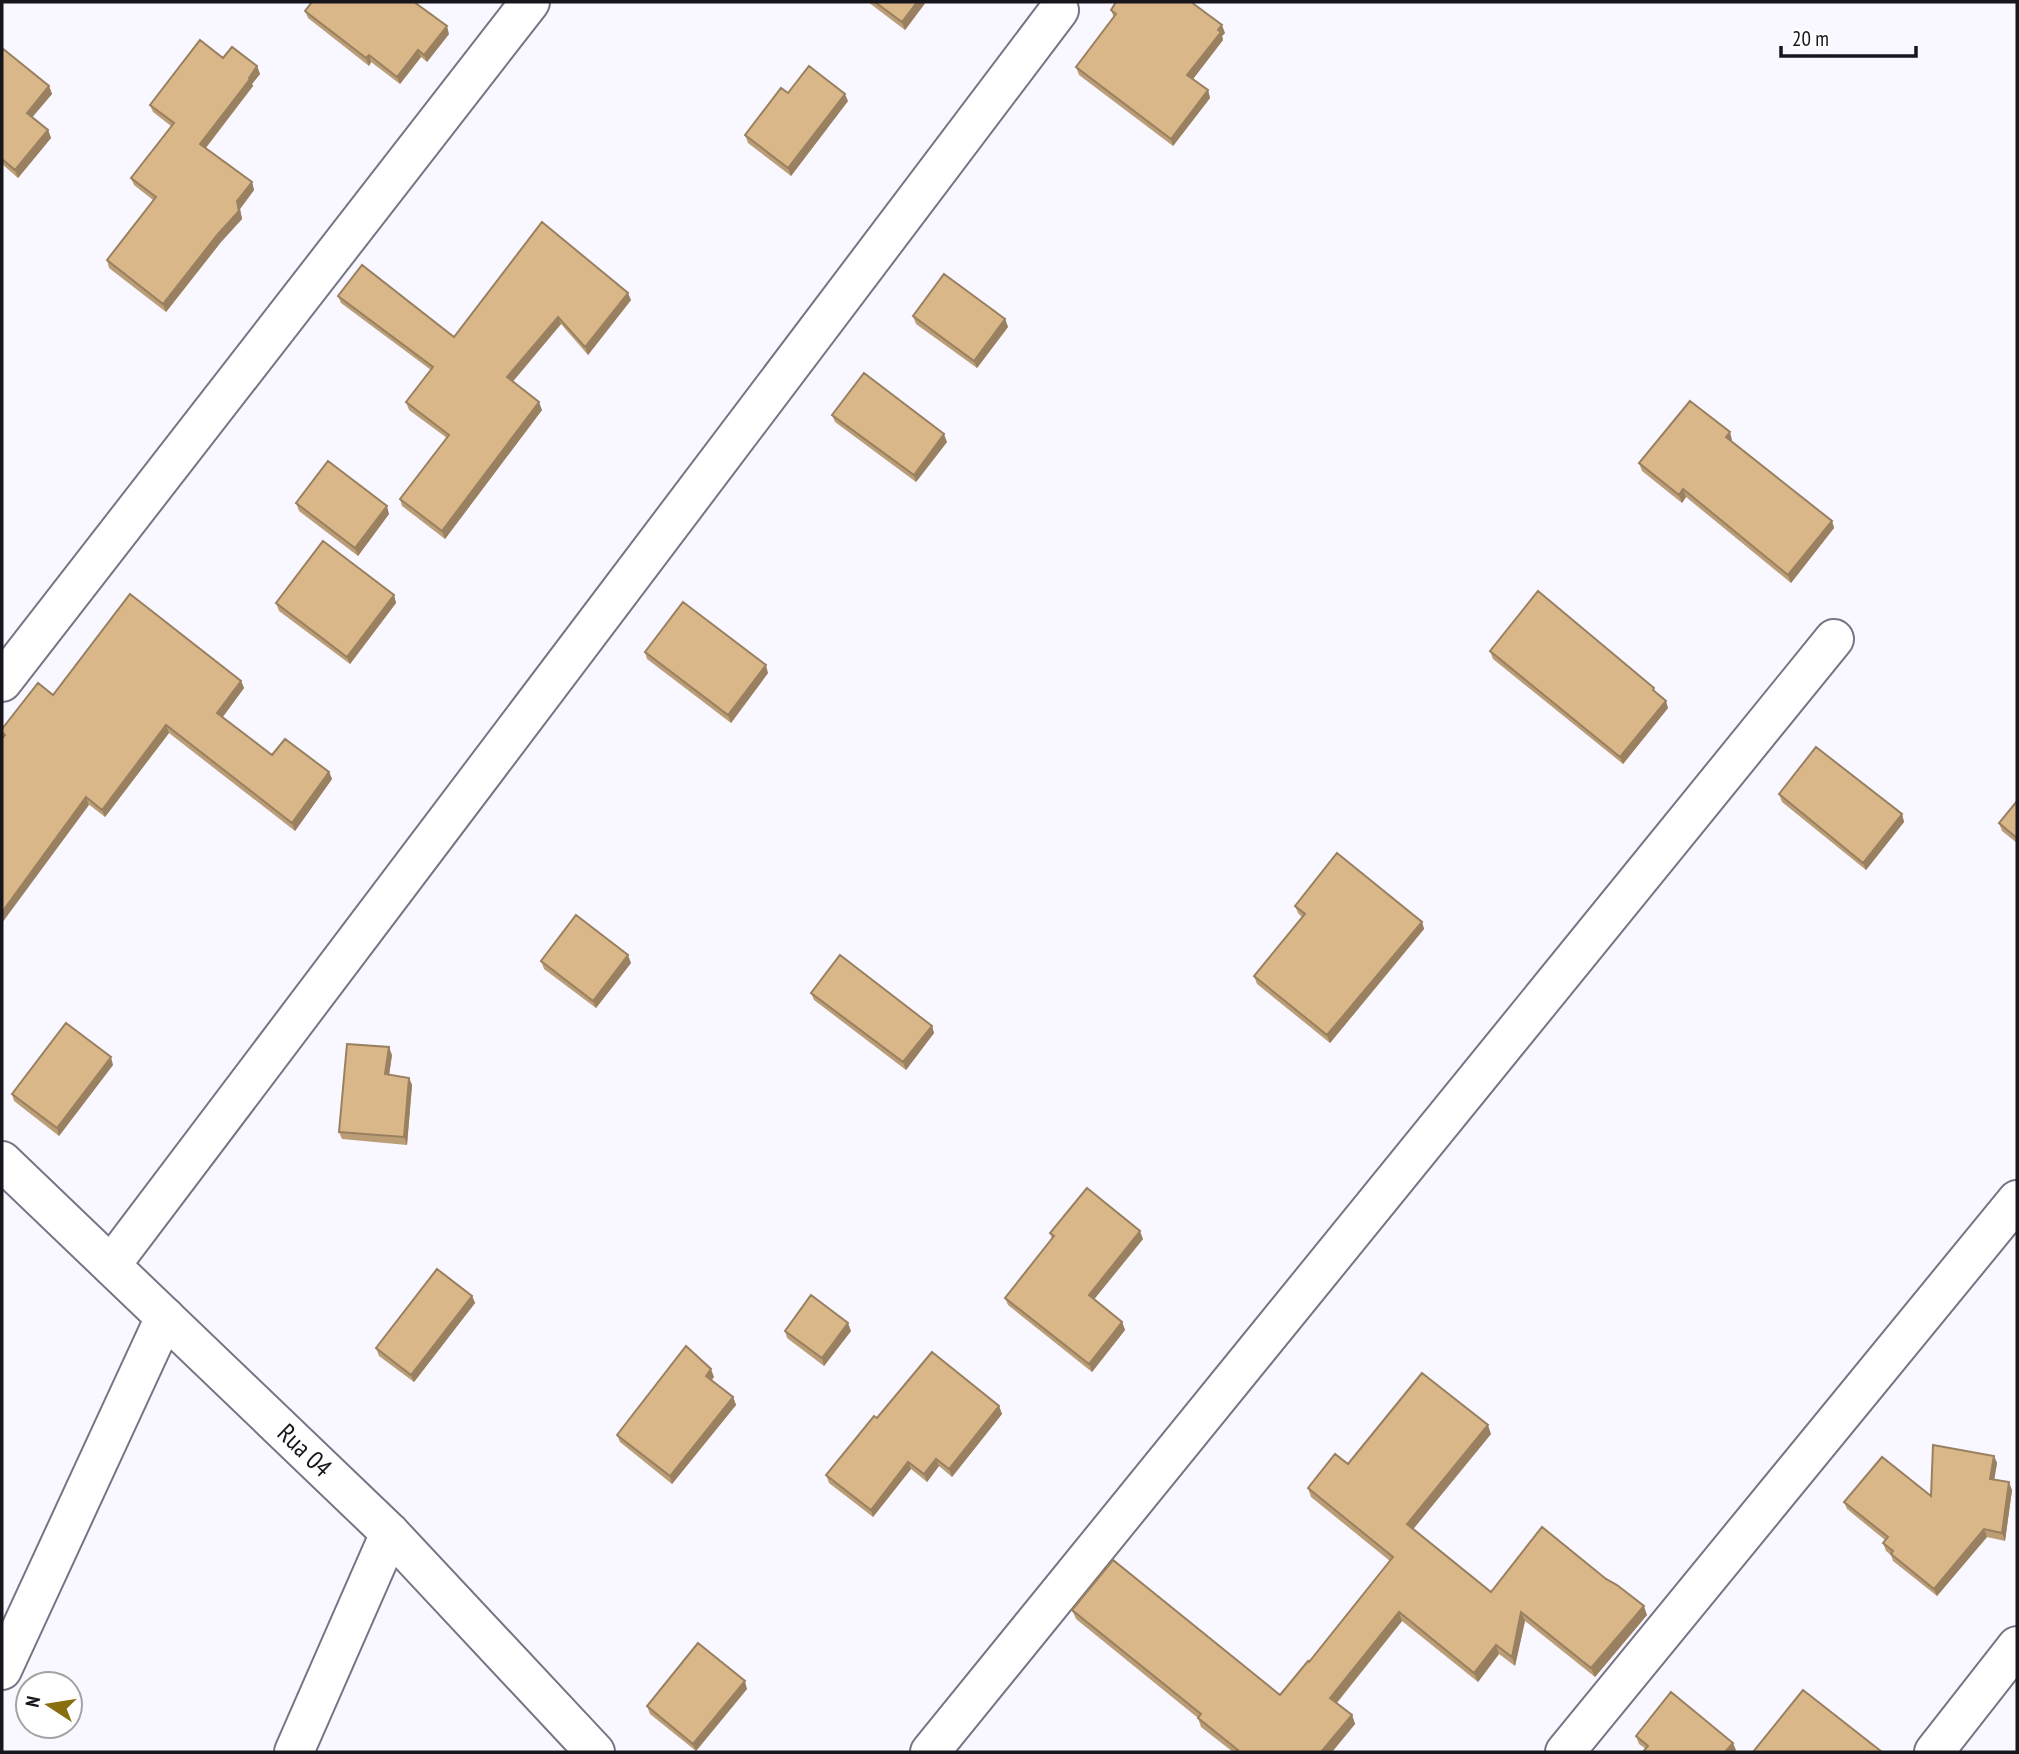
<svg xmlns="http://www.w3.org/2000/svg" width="2019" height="1754" viewBox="0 0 2019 1754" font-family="'PT Sans Narrow',sans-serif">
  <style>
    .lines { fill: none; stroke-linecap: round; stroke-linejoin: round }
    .street-casing { stroke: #777485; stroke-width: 42 }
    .secondary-casing { stroke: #777485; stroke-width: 42 }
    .street { stroke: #fff; stroke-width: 38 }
    .secondary { stroke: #fff; stroke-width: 38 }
    .wall { fill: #bb9d76 }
    .shaded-wall { fill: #998060 }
    .building { fill: #dab789; stroke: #998060; stroke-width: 2 }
    .labels { text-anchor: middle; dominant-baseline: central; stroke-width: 7; stroke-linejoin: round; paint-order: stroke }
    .street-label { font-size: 26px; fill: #18161d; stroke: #fff }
  </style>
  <rect width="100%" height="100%" fill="#f9f7ff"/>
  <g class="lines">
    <!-- street casing -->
    <g class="street-casing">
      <path id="street" d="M2,682l528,-680
        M111,1265l948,-1255
        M2,1670l163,-353
        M294,1752l96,-219
        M930,1752l904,-1113
        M1565,1752l452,-552
        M1934,1752l83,-106"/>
    </g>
    <!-- secondary casing -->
    <g class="secondary-casing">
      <path id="secondary" d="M2,1161l388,372 205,219"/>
    </g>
    <!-- street -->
    <use href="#street" class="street"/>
    <!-- secondary -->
    <use href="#secondary" class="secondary"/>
  </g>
  <!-- wall -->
  <path class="wall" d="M868,2h58l-21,28z
    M1111,10l114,23 -3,3 1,4 -30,39 15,11 2,8 -37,48 -94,-71 -3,-8 38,-49z
    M305,11l144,23 -22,28 -6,-5 -21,27 -29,-22 -2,4 -61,-48z
    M2,48l47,38 3,8 -20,23 16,13 3,8 -33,40 -16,-14z
    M223,58l34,8 3,8 -8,10 1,2 -47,62 46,34 2,8 -14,19 2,10 -21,23 -55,70 -57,-44 -2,-8 46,-60 -19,-15 -3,-7 40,-52 -18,-14 -3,-7z
    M788,93l60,8 -57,75 -43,-33 -3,-8z
    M338,296l116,41 177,-37 -43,55 -27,-31 -48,57 29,29 -97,129 -43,-33 -2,-7 47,-61 -38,-28 -3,-8 25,-32 -90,-67z
    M913,316l92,3 3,8 -31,41 -61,-44z
    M832,415l115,27 -31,40 -81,-60z
    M1732,440l-1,1 101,80 2,7 -43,55 -105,-86 -4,6 -40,-32 -3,-8z
    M296,503l93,11 -31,42 -59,-45z
    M394,595l2,8 -46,61 -71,-53 -3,-8z
    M1490,651l178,57 -45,56 -130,-105z
    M645,652l123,21 -37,50 -84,-64z
    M241,681l3,7 -22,29 50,38 57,17 3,7 -37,52 -126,-98 -64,84 -102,-79 -1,-3v-6l51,-34z
    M1779,794l123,20 2,8 -38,48 -84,-68z
    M2017,801v42l-15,-12 -3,-8z
    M1295,906l127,16 2,7 -94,114 -73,-59 -3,-8 48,-59 -4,-4z
    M541,961l90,2 -35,45 -52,-39z
    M811,993l121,33 2,7 -28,37 -92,-70z
    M392,1055l-3,20 20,3 3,7 -5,60 -65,-6 -3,-7z
    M113,1065l-54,71 -45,-35 -2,-7z
    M1050,1233l93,6 -49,60 28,23 3,8 -33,42 -84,-67 -3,-7 47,-59z
    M472,1296l3,7 -61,79 -35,-26 -3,-8z
    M785,1331h66l-27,35 -37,-28z
    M714,1377l-3,3 22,17 3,8 -64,79 -52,-42 -3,-7z
    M999,1406l3,8 -50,63 -13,-11 -12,16 -16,-13 -38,48 -44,-34 -3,-8 51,-57z
    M1491,1434l-78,95 78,63 156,23 -52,62 -70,-56 -10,45 -16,-12 -21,28 -76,-61 -65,82 15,12 3,9 -23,28h-99l-32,-25 -3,-9 -122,-99 -4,-9 208,85 29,-33 81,-101 -79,-64 -3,-9 40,-24z
    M1994,1456l3,7 -3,17 18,10 -7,51 -18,-4 -50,59 -44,-35 -2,-6 -5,-4 -3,-8 2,-3 -38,-31 -3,-7 87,-6z
    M747,1689l-51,62 -46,-37 -3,-8z
    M1636,1736l100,14 -2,2h-91l3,-3 -7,-5z"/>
  <!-- shaded-wall -->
  <path class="shaded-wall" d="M917,2h9l-21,28 -3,-8z
    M1222,25l3,8 -3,3 1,4 -33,43 -3,-8z
    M447,26l2,8 -22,28 -3,-7z
    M418,50l3,7 -21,27 -3,-7z
    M369,55l2,7 -2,4 -3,-8z
    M257,66l3,8 -8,10 1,2 -50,65 -3,-7z
    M49,86l3,8 -22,26 -3,-7z
    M1208,90l2,8 -37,48 -2,-7z
    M845,94l3,7 -57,75 -3,-8z
    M48,130l3,8 -33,40 -3,-8z
    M252,182l2,8 -14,19 2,10 -21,23 -55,70 -3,-8z
    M628,293l3,7 -43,55 -3,-8z
    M558,317l3,7 -51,61 -3,-8z
    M1005,319l3,8 -31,41 -3,-7z
    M539,402l3,8 -97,129 -3,-8z
    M1730,432l2,8 -3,4 -3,-7z
    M944,434l3,8 -31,40 -2,-7z
    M1683,489l3,8 -4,6 -3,-8z
    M387,506l2,8 -31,42 -3,-8z
    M1832,521l2,7 -43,55 -3,-8z
    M394,595l2,8 -46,61 -3,-7z
    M766,665l2,8 -37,50 -3,-8z
    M241,681l3,7 -24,33 -3,-8z
    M1666,701l2,7 -45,56 -3,-7z
    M166,725l3,8 -64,84 -3,-7z
    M329,772l3,7 -37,52 -3,-8z
    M86,797l3,8 -87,118v-11z
    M1902,814l2,8 -38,48 -3,-7z
    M1422,922l2,7 -94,114 -3,-8z
    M628,955l3,8 -35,45 -3,-7z
    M932,1026l2,7 -28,37 -3,-8z
    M389,1047l3,8 -4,27 -3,-8z
    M111,1057l2,8 -54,71 -2,-8z
    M409,1078l3,7 -5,60 -3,-8z
    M1140,1231l3,8 -51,63 -3,-7z
    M472,1296l3,7 -61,79 -3,-7z
    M1122,1322l3,8 -33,42 -3,-8z
    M848,1323l3,8 -27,35 -2,-8z
    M711,1369l3,8 -5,7 -3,-8z
    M733,1397l3,8 -64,79 -2,-8z
    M999,1406l3,8 -50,63 -3,-8z
    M1488,1425l3,9 -81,99 -3,-9z
    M1994,1456l3,7 -4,24 -3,-8z
    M936,1459l3,7 -12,16 -3,-8z
    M908,1462l3,7 -38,48 -2,-7z
    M2009,1482l3,8 -7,51 -3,-8z
    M1984,1529l3,8 -50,59 -3,-7z
    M1644,1606l3,9 -52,62 -4,-9z
    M1399,1612l3,9 -69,86 -3,-9z
    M1521,1612l4,9 -10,45 -3,-9z
    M1496,1645l3,9 -21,28 -4,-9z
    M745,1681l2,8 -51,62 -3,-7z
    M1352,1715l3,9 -23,28h-11z
    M1733,1743l3,7 -2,2h-9z"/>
  <!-- building -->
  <path class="building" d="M312,2h102l33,24 -23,29 -6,-5 -21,27 -28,-22 -3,3 -61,-47z
    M875,2h42l-15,20z
    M1116,2h75l31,23 -4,5 3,2 -34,43 21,15 -37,49 -95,-72 40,-53 -5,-4z
    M200,40l23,18 9,-11 25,19 -8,12 1,1 -50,65 52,38 -15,19 2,10 -21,23 -55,70 -56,-44 49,-63 -25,-19 43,-55 -24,-18z
    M2,48l47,38 -22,27 21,17 -33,40 -13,-11z
    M809,66l36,28 -57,74 -43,-33 36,-47 7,5z
    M542,222l86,71 -43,54 -27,-30 -51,60 32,25 -97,129 -42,-32 49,-64 -43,-33 27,-35 -95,-71 24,-31 92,72z
    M944,274l61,45 -31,42 -61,-45z
    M864,373l80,61 -30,41 -82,-60z
    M1690,401l40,31 -4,5 106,84 -44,54 -105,-86 -4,6 -40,-32z
    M328,461l59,45 -32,42 -59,-45z
    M323,541l71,54 -47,62 -71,-54z
    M1538,591l116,97 -1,2 13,11 -46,56 -130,-106z
    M130,594l111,87 -24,32 55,42 13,-16 44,33 -37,51 -126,-98 -64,85 -16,-13 -84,115v-173l3,-4 -3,-3v-3l36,-46 15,12z
    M683,602l83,63 -38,50 -83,-63z
    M1816,747l86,67 -39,49 -84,-69z
    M2017,801v37l-18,-15z
    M1337,853l85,69 -95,113 -73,-59 51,-62 -10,-8z
    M576,915l52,40 -35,46 -52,-40z
    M840,955l92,71 -29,36 -92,-69z
    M66,1023l45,34 -54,71 -45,-34z
    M347,1044l42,3 -4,27 24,4 -5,59 -65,-5z
    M1087,1188l53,43 -51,64 33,27 -33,42 -84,-66 49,-62 -4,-3z
    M437,1269l35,27 -61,79 -35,-27z
    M811,1295l37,28 -26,35 -37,-27z
    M686,1346l25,23 -5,7 27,21 -63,79 -53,-41z
    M932,1352l67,54 -50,63 -13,-10 -12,15 -16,-12 -37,48 -45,-35 48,-59 3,2z
    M1422,1373l66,52 -81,99 84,68 51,-65 64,52 11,6 27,21 -53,62 -70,-56 -9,45 -16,-12 -22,28 -75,-61 -69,86 22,17 -31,37h-85l2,-2 -40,-32 3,-4 -129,-104 41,-50 167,135 28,-34 1,1 84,-105 -85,-69 27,-34 13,10z
    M1933,1445l61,11 -4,23 19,3 -7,51 -18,-4 -50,60 -43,-35 2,-3 -10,-8 5,-6 -44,-35 38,-45 49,39z
    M698,1643l47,38 -52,63 -46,-38z
    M1803,1690l79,62h-129z
    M1671,1692l62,51 -8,9h-82l5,-6 -12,-10z"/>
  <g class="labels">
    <!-- street labels -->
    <g class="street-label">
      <text transform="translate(305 1450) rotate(44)">Rua 04</text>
    </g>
  </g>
  <!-- border -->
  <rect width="2019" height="1754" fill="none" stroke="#18161d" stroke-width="7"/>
  <!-- north arrow -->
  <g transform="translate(49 1705) rotate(282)"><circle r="33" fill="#ffffff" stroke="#a3a2a5" stroke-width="2"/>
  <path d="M0-5L12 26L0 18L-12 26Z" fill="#896f10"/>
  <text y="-10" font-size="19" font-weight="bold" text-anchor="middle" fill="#18161d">N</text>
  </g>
  <!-- scale -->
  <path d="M1781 46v10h135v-10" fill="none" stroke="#18161d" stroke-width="3.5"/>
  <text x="1792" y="46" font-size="21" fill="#18161d" stroke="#ffffff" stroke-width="5" paint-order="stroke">20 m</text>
</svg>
